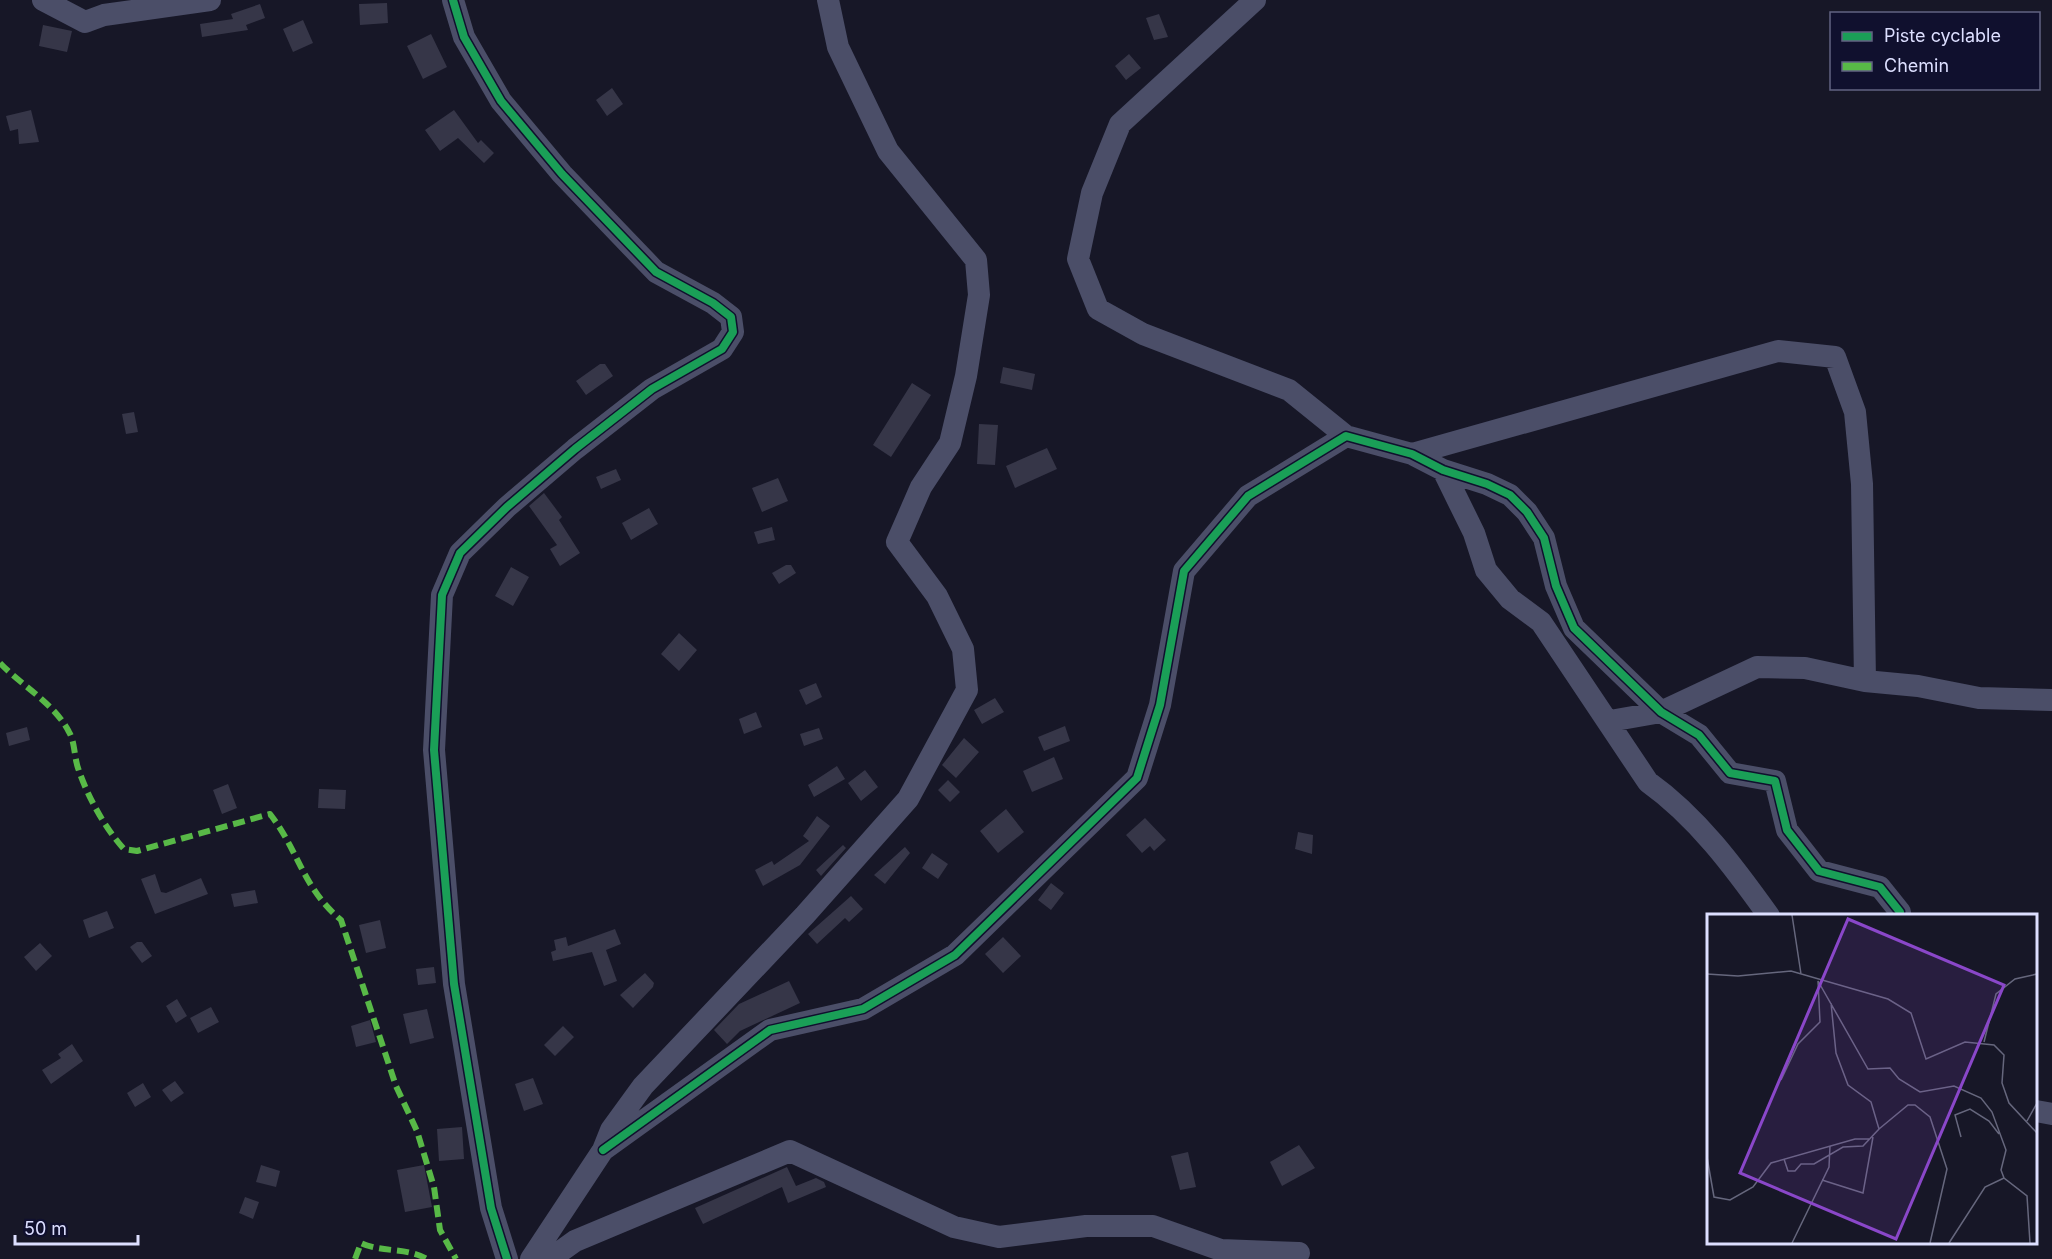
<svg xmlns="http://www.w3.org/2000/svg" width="2052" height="1259" viewBox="0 0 2052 1259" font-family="Inter,sans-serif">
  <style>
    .building { fill: #363648 }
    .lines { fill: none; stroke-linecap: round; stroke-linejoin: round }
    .minor { stroke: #4b4e68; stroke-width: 22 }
    .quiet { stroke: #58b947; stroke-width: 6; stroke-dasharray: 12 6; stroke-linecap: butt }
    .cycleway-casing { stroke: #10102e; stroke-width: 11 }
    .cycleway { stroke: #1a9f57; stroke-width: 8 }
    .inset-road { fill: none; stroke: #66677d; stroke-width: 1.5 }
    .view { fill: #8a47c9; fill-opacity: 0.15; stroke: #8a47c9; stroke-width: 3 }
    .inset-edge { fill: none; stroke: #dddfff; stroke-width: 3 }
  </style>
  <rect width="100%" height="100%" fill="#171727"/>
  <!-- building -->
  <path class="building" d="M387,3l1,20 -28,2 -1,-21z
    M260,4l5,14 -19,7 2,5 -46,7 -2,-13 33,-5 -2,-5z
    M1159,14l9,23 -14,3 -8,-22z
    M303,20l10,23 -20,9 -10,-23z
    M43,25l29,6 -5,21 -28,-6z
    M431,34l16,33 -24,12 -16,-33z
    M1129,54l12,14 -15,12 -11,-14z
    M612,88l11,16 -16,12 -11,-16z
    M31,110l8,32 -20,2 -1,-15 -8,2 -4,-15z
    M454,110l24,33 3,-3 13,13 -10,10 -26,-25 -18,13 -15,-21z
    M600,364h5l8,12 -27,19 -10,-14z
    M1003,367l32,7 -3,16 -32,-7z
    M912,383l19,12 -40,62 -18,-12z
    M134,412l4,20 -12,2 -4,-20z
    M979,424l19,1 -3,40 -18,-1z
    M1047,448l10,21 -42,19 -9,-22z
    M616,469l5,11 -20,9 -5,-12z
    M778,478l10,23 -26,11 -10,-24z
    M544,493l18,24 -3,3 21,33 -20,13 -10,-17 7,-4 -28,-39z
    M649,508l9,16 -27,16 -9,-17z
    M772,527l3,13 -17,4 -4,-12z
    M786,565h5l5,8 -17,11 -7,-11z
    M511,567l18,10 -16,29 -18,-10z
    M679,633l18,17 -18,21 -18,-17z
    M816,683l6,14 -16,8 -7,-15z
    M995,698l9,14 -22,12 -8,-14z
    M756,712l6,15 -18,7 -5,-15z
    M1065,726l5,15 -26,10 -6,-14z
    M27,727l3,13 -21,6 -3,-13z
    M819,728l4,11 -19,7 -4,-12z
    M964,738l15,14 -23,26 -14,-13z
    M1054,757l9,22 -31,13 -9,-21z
    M837,766l8,13 -31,18 -6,-12z
    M865,770l13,17 -17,14 -13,-18z
    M948,780l12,12 -10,10 -12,-12z
    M228,784l9,24 -15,6 -9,-24z
    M319,789l27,1 -1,19 -27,-1z
    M1006,809l18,23 -26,21 -18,-22z
    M817,816l13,10 -30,39 -37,21 -8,-16 17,-9 2,4 35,-24 -6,-5z
    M1145,818l21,22 -12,11 -4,-5 -8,7 -16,-18z
    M1298,832l15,3 -1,19 -17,-5z
    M843,845l3,3 -25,28 -5,-6z
    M905,847l5,6 -25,31 -11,-9z
    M932,853l16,11 -10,15 -16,-11z
    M155,874l6,18 5,1 35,-15 7,16 -53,20 -14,-35z
    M1051,883l13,10 -13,17 -13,-10z
    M255,890l3,13 -24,4 -3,-13z
    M851,896l12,13 -14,13 -4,-4 -28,26 -9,-10z
    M107,911l7,17 -25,10 -6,-18z
    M380,920l6,28 -20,5 -7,-28z
    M615,929l6,15 -15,6 11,31 -13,5 -12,-34 -39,9 -2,-9 5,-2 -2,-10 12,-3 2,9z
    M1003,937l18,19 -18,17 -18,-19z
    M137,942h5l10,14 -10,7 -12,-16z
    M40,943l12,13 -16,15 -12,-14z
    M434,967l2,16 -18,2 -2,-16z
    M645,973l9,10 -1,4 -20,21 -13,-13z
    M789,981l11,22 -60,28 -13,13 -13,-14 25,-26z
    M177,999l10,17 -11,7 -10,-17z
    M211,1007l8,15 -21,11 -8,-15z
    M427,1009l7,29 -24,6 -7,-30z
    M370,1020l6,22 -20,5 -5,-21z
    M563,1026l11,11 -19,19 -11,-11z
    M72,1044l11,17 -32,23 -9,-14 19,-12 -3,-4z
    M533,1078l10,26 -19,7 -9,-27z
    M175,1081l9,12 -13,9 -9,-12z
    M143,1083l8,14 -16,10 -8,-14z
    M462,1127l2,32 -25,2 -2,-32z
    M1299,1145l16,23 -33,18 -12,-24z
    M1188,1152l8,35 -16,3 -9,-34z
    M261,1165l19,6 -4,16 -20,-5z
    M424,1165l8,42 -27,5 -8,-42z
    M787,1167l9,19 20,-8 8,4 2,5 -38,16 -6,-16 -79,37 -8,-16z
    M245,1197l14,5 -6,17 -14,-6z"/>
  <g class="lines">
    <!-- minor -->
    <path class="minor" d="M43,0l42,22 19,-7 106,-15
      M453,0l11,37 37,64 61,73 94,98 57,31 18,14 2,15 -11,17 -70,40 -77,60 -68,58 -47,46 -18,42 -8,155 20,234 37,224 16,51
      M1255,0l-135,124 -28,69 -14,66 20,50 45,25 146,56 57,46
      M1412,454l366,-103 57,6 20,55 7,72 3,197
      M1443,470l31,63 12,37 24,29 31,23 107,160c49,35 86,85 121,134
      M1610,721l51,-9 96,-45 48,1 60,13 53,5 61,12 73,2
      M2036,1111l16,3
      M603,1150l167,-120 93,-21 92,-54 182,-177 23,-73 24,-134 64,-75 98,-60 66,18 31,16 44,14 23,11 17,17 17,26 12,48 18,42 87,84 38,23 31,38 45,8 12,49 32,41 61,16 20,25 -1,4
      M531,1259l72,-109 8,-20 32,-44 162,-171 103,-116 59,-109 -4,-41 -26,-53 -40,-54 24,-55 29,-44 16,-67 13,-81 -3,-35 -88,-109 -50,-104 -10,-47
      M550,1259l25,-18 215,-90 164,76 45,10 87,-11h67l68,24 78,3"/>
    <!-- quiet -->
    <path class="quiet" d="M0,663c22,23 54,40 69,69 6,10 5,24 9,36 9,27 26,59 46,81l13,2 133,-37c29,37 32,73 71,106l55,166 21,45 17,56 6,43 16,29
      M355,1259l6,-16c22,10 45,4 66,16"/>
    <!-- cycleway casing -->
    <g class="cycleway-casing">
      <path id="cycleway" d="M453,0l11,37 37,64 61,73 94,98 57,31 18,14 2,15 -11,17 -70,40 -77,60 -68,58 -47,46 -18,42 -8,155 20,234 37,224 16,51
        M603,1150l167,-120 93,-21 92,-54 182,-177 23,-73 24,-134 64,-75 98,-60 66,18 31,16 44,14 23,11 17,17 17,26 12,48 18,42 87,84 38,23 31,38 45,8 12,49 32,41 61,16 20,25 -1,4"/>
    </g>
    <!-- cycleway -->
    <use href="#cycleway" class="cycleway"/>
  </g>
  <!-- overview -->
  <g transform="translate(1707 914)">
    <rect width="330" height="330" fill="#171727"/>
    <path class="inset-road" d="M85,1l9,59M0,60l31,2 53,-5 97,28 23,14 15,46 39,-17 29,3 10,10 -2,28 7,20 28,30M277,128l12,-48 19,-15 22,-5M74,166l17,-36 22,-22 -2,-41 50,88 22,-1 9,11 21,13 34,-6 27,12 11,14 14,38 -5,20 3,8 23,18 3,47M320,207l10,-18M172,215l29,-24h7l15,12 17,52 -17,74M254,223l-6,-22 15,-6 19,12 10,13M0,243l7,40 16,3 23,-13 18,-24 84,-24h14M77,245l4,12h7l6,-7h13l29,-17 20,-1 16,-17 -8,-27 -23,-17 -12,-32 -5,-50M115,266l41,13 10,-56M85,329l37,-76 1,-21M242,329l36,-56 19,-9"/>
    <path class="view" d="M141,5l156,66 -108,254 -156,-66z"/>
    <rect width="330" height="330" class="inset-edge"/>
  </g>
  <!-- legend -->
  <rect x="1830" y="12" width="210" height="78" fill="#10102e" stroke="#626382" stroke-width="1.5"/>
  <rect x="1842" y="32" width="30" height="9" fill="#1a9f57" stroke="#626382" stroke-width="1.5"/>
  <text x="1884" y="42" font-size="18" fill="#dddfff">Piste cyclable</text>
  <rect x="1842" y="62" width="30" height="9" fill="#58b947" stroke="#626382" stroke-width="1.5"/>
  <text x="1884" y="72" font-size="18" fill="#dddfff">Chemin</text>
  <!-- scale -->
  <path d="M15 1235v9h123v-9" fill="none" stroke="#dddfff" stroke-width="3"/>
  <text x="24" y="1235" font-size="18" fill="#dddfff" stroke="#10102e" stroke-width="4.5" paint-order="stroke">50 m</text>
</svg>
